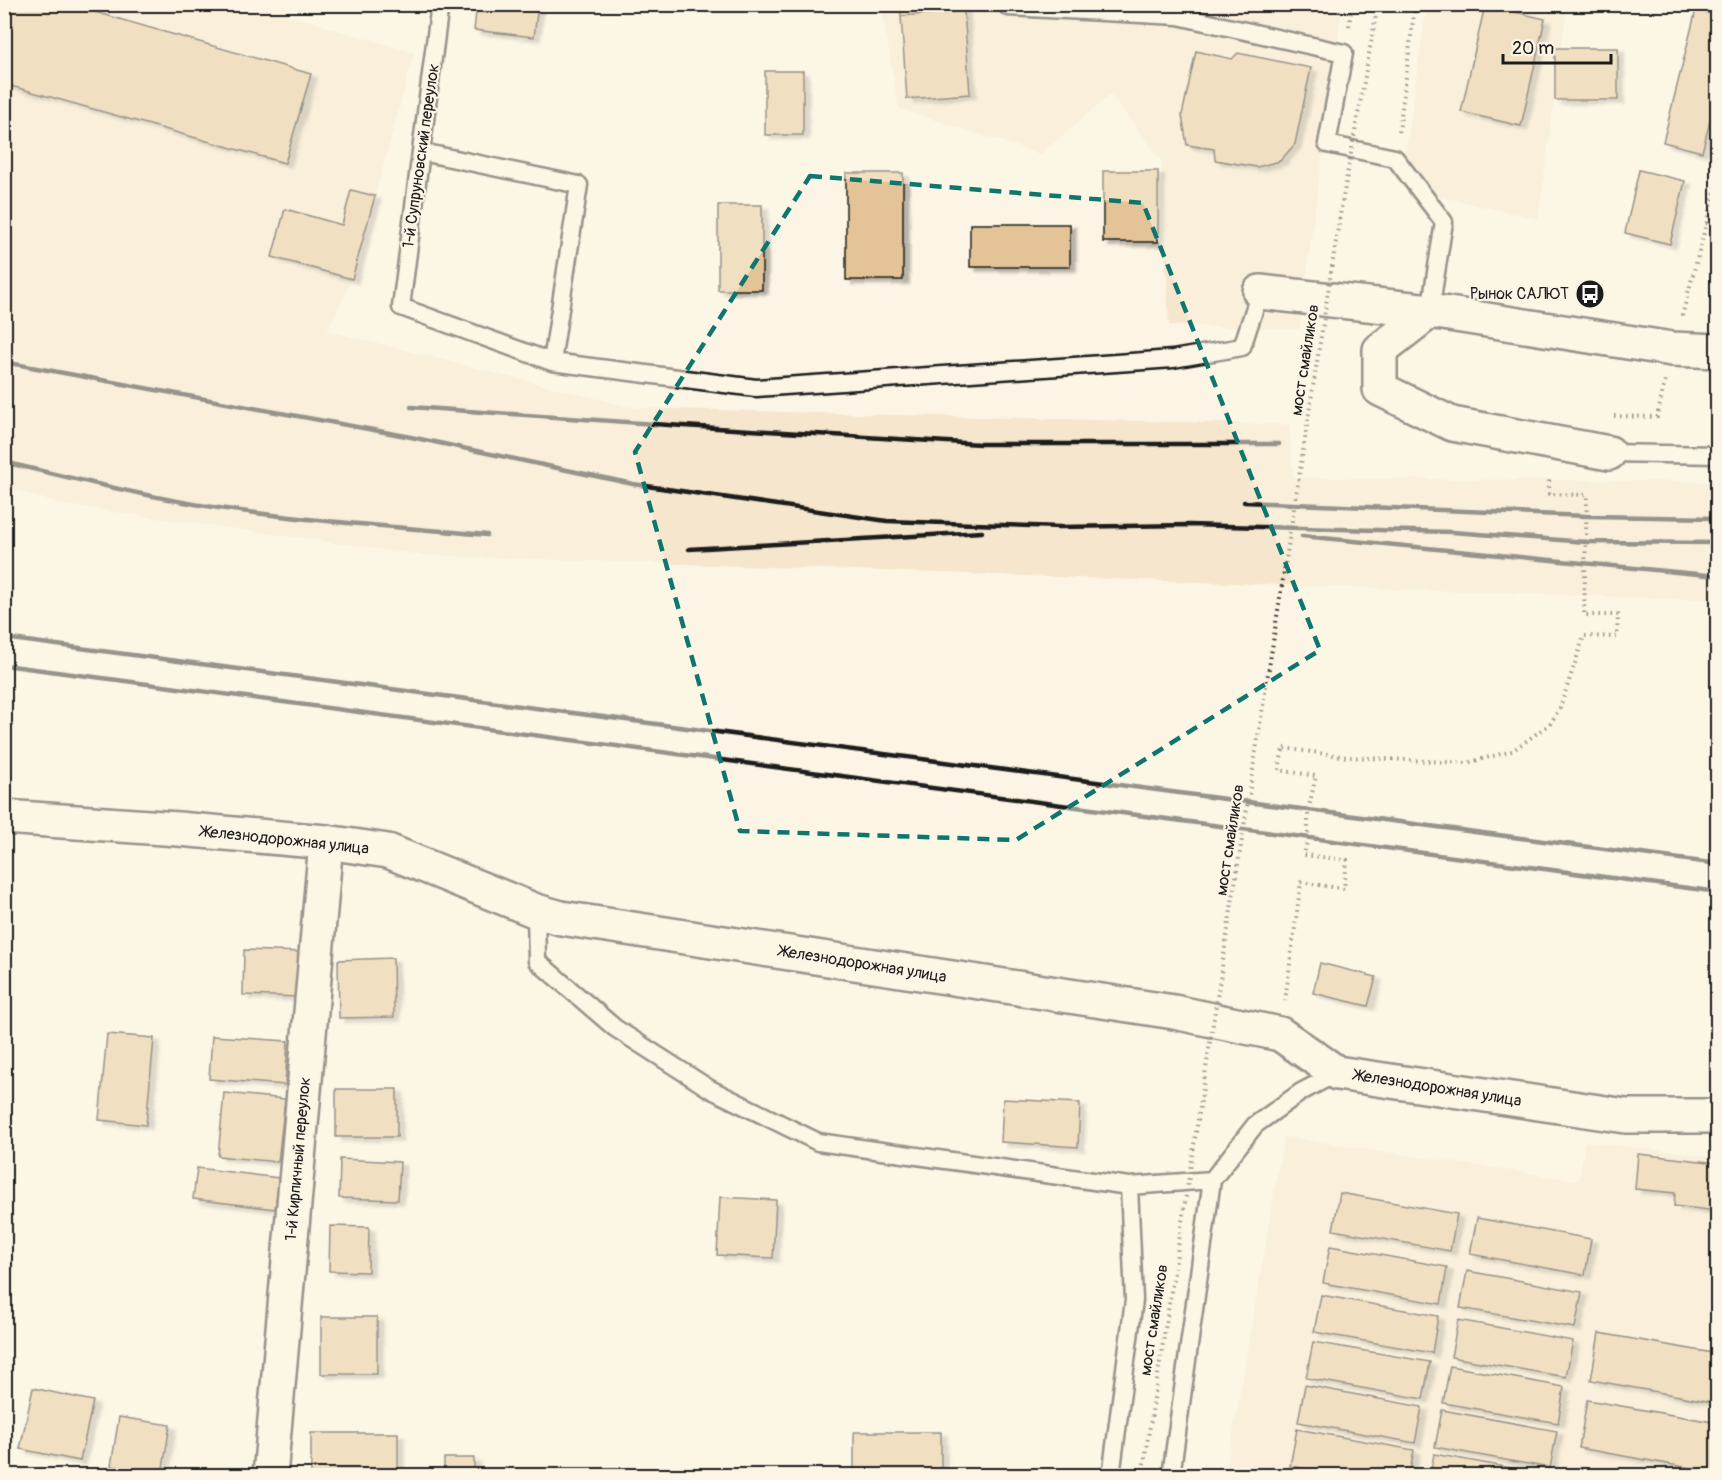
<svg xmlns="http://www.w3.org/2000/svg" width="1722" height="1480" viewBox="0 0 1722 1480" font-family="Pangolin,sans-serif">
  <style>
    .built { fill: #f5e6cd }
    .building { fill: #e4c496; stroke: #1c1c1c; stroke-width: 1.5; filter: url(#shadow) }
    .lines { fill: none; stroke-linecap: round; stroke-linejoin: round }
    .lane-casing { stroke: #1c1c1c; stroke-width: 21 }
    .street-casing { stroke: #1c1c1c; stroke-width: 38 }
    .secondary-casing { stroke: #1c1c1c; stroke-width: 38 }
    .path { stroke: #1c1c1c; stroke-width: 4; stroke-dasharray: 1.5 4.5; stroke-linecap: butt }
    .lane { stroke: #fcf5e5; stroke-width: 16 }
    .street { stroke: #fcf5e5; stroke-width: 33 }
    .secondary { stroke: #fcf5e5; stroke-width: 33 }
    .rail { stroke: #1c1c1c; stroke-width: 4.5 }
    .path-bridge { stroke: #1c1c1c; stroke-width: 4; stroke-dasharray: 1.5 4.5; stroke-linecap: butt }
    .marked { fill: none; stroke: #0f766e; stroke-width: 4.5; stroke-dasharray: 12 8; stroke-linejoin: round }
    .labels { text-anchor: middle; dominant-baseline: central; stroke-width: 4.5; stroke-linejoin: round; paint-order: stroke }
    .street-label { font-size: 16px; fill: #1c1c1c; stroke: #fcf5e5 }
    .poi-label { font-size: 16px; fill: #1c1c1c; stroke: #fcf5e5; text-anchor: end }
  </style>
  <defs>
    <filter id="shadow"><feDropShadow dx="6" dy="4" stdDeviation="1.5" flood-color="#0004"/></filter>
  </defs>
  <rect width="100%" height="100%" fill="#fcf5e5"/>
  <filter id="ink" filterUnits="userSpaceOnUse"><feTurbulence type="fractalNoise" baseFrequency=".0167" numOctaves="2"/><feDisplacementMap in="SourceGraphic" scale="12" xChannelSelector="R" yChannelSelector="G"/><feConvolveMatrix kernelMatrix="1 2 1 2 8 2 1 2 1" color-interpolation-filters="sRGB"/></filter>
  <g filter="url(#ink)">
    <!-- built -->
    <path class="built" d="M4,5h250l160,48 -62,226 -25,52 306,77 656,17 4,53 424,4v118l-1294,-45 -357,-50 -61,-18z
      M881,5h461l-43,324 -130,-4 -8,-166 -51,-65 -69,60 -142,-46z
      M1427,5h140l-29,214 -137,-32z
      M1284,1137l295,44 6,-39 132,15v318l-491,1z"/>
    <!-- building -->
    <path class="building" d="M4,4h63l244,70 -26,89 -281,-79z
      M477,4h61l-4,33 -60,-7z
      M900,4h64v7l-63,5z
      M1485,5l60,14 -24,107 -60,-14z
      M1696,10l22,6v74l-16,62 -39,-10z
      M964,11l6,83 -63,5 -6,-83z
      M1555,48h63v52h-63z
      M1196,51l36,8 6,-6 73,15 -16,76 -15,17 -23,6 -42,-7 -1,-11 -27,-4 -5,-30z
      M765,71h38v64h-38z
      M1639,170l46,11 -15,63 -45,-11z
      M1103,171h55v71h-55z
      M846,173h57v107h-57z
      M351,190l24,6 -23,83 -80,-22 13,-48 57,16z
      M718,205h44v85h-44z
      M970,224h100v43h-100z
      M244,950l58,2 -1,45 -58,-2z
      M393,958l1,59 -55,1 -1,-58z
      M1320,963l56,14 -8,29 -55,-13z
      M107,1034l47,4 -8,87 -47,-5z
      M212,1036l76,5 -3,44 -76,-6z
      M336,1089h61v48h-61z
      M224,1093l61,6 -7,63 -60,-6z
      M1003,1099l77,4 -2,44 -77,-5z
      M1638,1154l80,9v48l-44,-5 1,-13 -40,-4z
      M340,1159l60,3 -2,38 -59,-2z
      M197,1168l82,10 -4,31 -82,-10z
      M1340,1193l117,21 -7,37 -117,-21z
      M720,1197l56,3 -3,58 -56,-3z
      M1477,1218l114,21 -6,36 -115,-21z
      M330,1226l39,1 -1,45 -39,-1z
      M1330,1246l117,21 -6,37 -118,-21z
      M1467,1271l115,21 -7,36 -115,-20z
      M1321,1295l117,21 -6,37 -118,-21z
      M321,1317h56v57h-56z
      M1458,1320l115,21 -7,36 -115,-20z
      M1599,1333l119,21v49l-127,-23z
      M1313,1342l117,20 -7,37 -117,-21z
      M1450,1366l114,21 -6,36 -115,-20z
      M1305,1385l117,22 -7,36 -117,-21z
      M33,1388l60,13 -13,60 -60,-12z
      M1587,1400l131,23v50l-139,-25z
      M1442,1410l115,21 -7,37 -115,-21z
      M119,1417l51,8 -8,49 -51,-8z
      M1297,1429l117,21 -5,26h-65l-54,-10z
      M854,1432h87v43h-87z
      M311,1433h87v43h-87z
      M1434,1454l115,21 -119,1z
      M444,1458h30v18h-30z"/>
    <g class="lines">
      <!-- lane casing -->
      <g class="lane-casing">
        <path id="lane" d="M440,4l-39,303 151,55 204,26 417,-29 69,-12 18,-55
          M1008,7l170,9 166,37 -17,91 68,14 49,64 -14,89
          M422,152l157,33 -27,177
          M1609,453l109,2
          M536,911l1,50 78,67 95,61 108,53 311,44 83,-6 43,-55 46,-33 36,-19
          M1111,1476l23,-176 -5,-114
          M1171,1476l41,-296"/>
      </g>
      <!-- street casing -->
      <g class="street-casing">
        <path id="street" d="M1260,292l170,19 242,38 46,2
          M1430,311l-50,39v39l72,35 157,29
          M270,1476l56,-634"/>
      </g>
      <!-- secondary casing -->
      <g class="secondary-casing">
        <path id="secondary" d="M4,817l174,12 148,13 62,9 148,60 25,7 613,94 106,22 57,39 289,43h92"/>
      </g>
      <!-- path -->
      <path class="path" d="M1521,4l32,7 44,-7
        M1349,26l3,-22
        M1399,132l16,-128
        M1706,223l12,3
        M1682,316l36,-136
        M1614,416l43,1 8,-36
        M1285,1001l16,-119 43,7 3,-29 -43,-5 4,-18v-26l8,-35 -37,-6 4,-22 65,9 119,6 45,-12 38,-27 10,-16 24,-72 33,1 1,-22h-34l3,-120 -38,-1v-18"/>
      <!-- lane -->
      <use href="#lane" class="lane"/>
      <!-- street -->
      <use href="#street" class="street"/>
      <!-- secondary -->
      <use href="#secondary" class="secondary"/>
      <!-- rail -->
      <path class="rail" d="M4,362l402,74 227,48 254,37 173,6 129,-2 263,7 134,10 132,1
        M411,407l272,19 297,18h299
        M4,462c71,17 143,35 215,46 89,13 179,19 268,27
        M1244,502l343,14 131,2
        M1302,536l416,40
        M689,549l293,-17
        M4,638l1714,226
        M4,665l1714,227"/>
      <!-- path-bridge -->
      <path class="path-bridge" d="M1142,1476l199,-1267 37,-205"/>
    </g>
  </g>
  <!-- marked area -->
  <path d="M0 0H1722V1480H0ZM810,176l333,27 177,447 -304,190 -276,-9 -105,-379z" fill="#fcf5e5" fill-opacity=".55" fill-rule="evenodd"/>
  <path class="marked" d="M810,176l333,27 177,447 -304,190 -276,-9 -105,-379z"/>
  <!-- icons -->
  <defs>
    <g id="bus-disc" transform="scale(1.5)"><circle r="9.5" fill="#1c1c1c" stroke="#fcf5e5"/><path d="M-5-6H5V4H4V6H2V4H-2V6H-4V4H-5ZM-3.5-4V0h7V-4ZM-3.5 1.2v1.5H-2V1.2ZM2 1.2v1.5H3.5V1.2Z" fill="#fff"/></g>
  </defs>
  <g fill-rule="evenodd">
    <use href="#bus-disc" x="1590" y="294"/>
  </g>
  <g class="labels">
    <!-- street labels -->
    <g class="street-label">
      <text transform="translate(421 156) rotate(-82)">1-й Супруновский переулок</text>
      <text transform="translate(1305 360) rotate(-81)">мост смайликов</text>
      <text transform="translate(285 840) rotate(6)">Железнодорожная улица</text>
      <text transform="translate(1230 840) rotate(-81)">мост смайликов</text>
      <text transform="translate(863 964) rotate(9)">Железнодорожная улица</text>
      <text transform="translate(1438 1088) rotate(9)">Железнодорожная улица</text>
      <text transform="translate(298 1159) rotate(-85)">1-й Кирпичный переулок</text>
      <text transform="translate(1154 1320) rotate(-81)">мост смайликов</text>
    </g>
    <!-- poi labels -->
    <g class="poi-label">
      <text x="1569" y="294">Рынок САЛЮТ</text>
    </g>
  </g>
  <!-- margin -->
  <rect width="1722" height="1480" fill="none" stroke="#fcf5e5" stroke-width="24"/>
  <rect x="12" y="12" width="1698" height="1456" fill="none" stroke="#1c1c1c" stroke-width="2" filter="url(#ink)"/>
  <!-- scale -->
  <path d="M1503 54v9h108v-9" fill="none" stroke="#1c1c1c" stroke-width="3"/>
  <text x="1512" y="54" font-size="18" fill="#1c1c1c" stroke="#fcf5e5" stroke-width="4.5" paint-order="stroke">20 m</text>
</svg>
